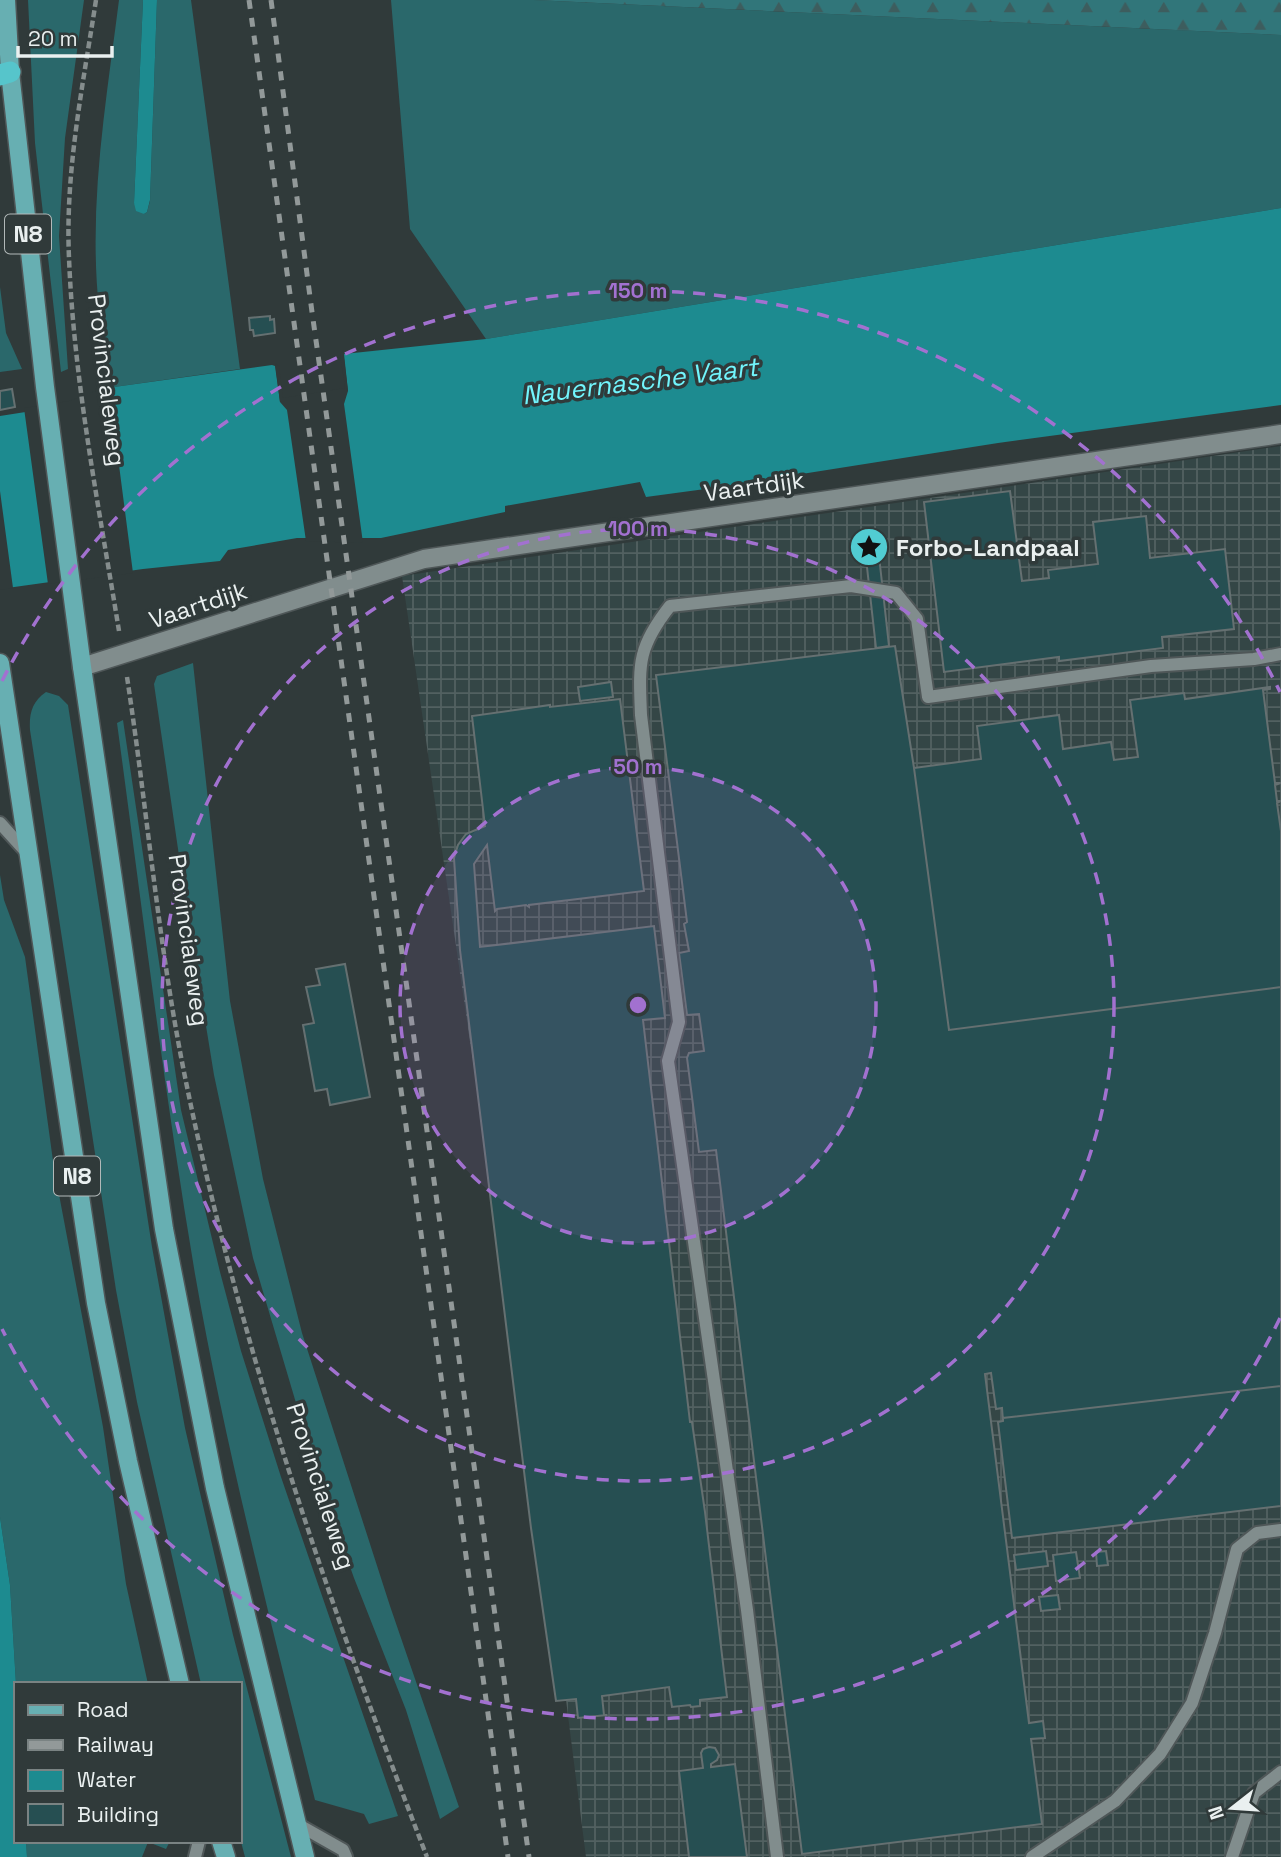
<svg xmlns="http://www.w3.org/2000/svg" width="1281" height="1857" viewBox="0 0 1281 1857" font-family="'Space Grotesk',sans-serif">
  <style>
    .industrial { fill: url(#industrial-grid) }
    .grass { fill: #2a686b }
    .forest { fill: url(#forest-firs) }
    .water { fill: #1d8b90 }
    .pier { fill: #303a3a }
    .building { fill: #264f52; stroke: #657071; stroke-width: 2 }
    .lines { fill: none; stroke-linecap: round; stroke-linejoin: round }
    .lane-casing { stroke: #4f5758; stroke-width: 16 }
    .street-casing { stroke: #4f5758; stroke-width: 21 }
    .primary-casing { stroke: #4f5758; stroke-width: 21 }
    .highway-casing { stroke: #4f5758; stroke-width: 24 }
    .path { stroke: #858d8d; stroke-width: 4.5; stroke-dasharray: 7 3.5; stroke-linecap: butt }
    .lane { stroke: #818d8d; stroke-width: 12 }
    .street { stroke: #818d8d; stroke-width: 18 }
    .primary { stroke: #67afb2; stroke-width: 18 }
    .highway { stroke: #56c5cb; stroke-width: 21 }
    .rail { stroke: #929999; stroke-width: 5; stroke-dasharray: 9 9; stroke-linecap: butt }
    .ring { fill: none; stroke: #a271d0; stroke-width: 3.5; stroke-dasharray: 12 9 }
    .labels { text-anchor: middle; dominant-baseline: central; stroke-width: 7; stroke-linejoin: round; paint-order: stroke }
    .shield { fill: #303a3a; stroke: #b2b9b9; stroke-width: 2 }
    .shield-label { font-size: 23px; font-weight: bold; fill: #eaf0f0 }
    .street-label { font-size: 24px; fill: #eaf0f0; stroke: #303a3a }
    .poi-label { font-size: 24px; font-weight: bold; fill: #eaf0f0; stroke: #303a3a; text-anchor: start }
    .water-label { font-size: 26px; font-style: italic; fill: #71f5fc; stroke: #303a3a }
    .centre { fill: #a271d0; stroke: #303a3a; stroke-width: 3.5 }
    .ring-label { font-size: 21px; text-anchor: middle; font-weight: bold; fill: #a271d0; stroke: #303a3a; stroke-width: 7; stroke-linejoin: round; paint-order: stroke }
  </style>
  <defs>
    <pattern id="industrial-grid" width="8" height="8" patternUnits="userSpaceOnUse" patternTransform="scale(1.75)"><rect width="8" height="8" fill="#344646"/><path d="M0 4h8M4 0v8" fill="none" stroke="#526161"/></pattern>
    <pattern id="forest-firs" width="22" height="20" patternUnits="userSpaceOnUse" patternTransform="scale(1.75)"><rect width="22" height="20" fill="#31767a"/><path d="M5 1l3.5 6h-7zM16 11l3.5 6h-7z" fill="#3d5d5e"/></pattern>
  </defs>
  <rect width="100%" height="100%" fill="#303a3a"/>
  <!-- industrial -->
  <path class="industrial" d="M1281,446v1411h-695l-21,-165 -163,-1116z"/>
  <!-- grass -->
  <path class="grass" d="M28,0h56l-19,138 -6,98 9,133 -7,3 -26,-229z
    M119,0h24l-9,203 10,11 3,-2 3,-11 7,-201h34l49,369 -126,18c-10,-26 -12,-51 -15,-78 -11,-104 7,-206 20,-309z
    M391,0h143l747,35v173l-795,131 -76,-110z
    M0,287l6,46 16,36 -22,3z
    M193,663l37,338 33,178 39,154 88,273 69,201 -19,12 -34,-109 -52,-132 -39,-111 -62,-209 -39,-183 -29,-178 -31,-213 3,-8z
    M46,692l13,4 9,9 84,542 33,181 48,207 58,222h-46l-5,-19v-154h-39l-64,-282 -21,-112 -86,-560c-1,-17 2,-28 16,-38z
    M123,720l58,390 39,162 21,79 40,126 117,339 -29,8 -5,-10 -49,-14c-43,-174 -89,-349 -120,-526 -31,-183 -53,-367 -78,-551z
    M0,875l4,25 21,57 29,211 49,259 23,157 22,100h-132l-6,-99 -10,-68z
    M26,1841h144l-4,8 -18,-7 -6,15h-115z"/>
  <!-- forest -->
  <path class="forest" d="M534,0h747v35z"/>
  <!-- water -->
  <path class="water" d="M143,0h14l-7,200 -3,12 -3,2 -8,-3 -2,-8z
    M1281,208v197l-283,38 -278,44 -74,10 -6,-15 -135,24v6l-124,26h-84l-69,12 -8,11 -77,8 -143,20v-173l70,-11 44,-18 158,-22 3,1 5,36 68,-11 -4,-37 142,-15z
    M0,1517l10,68 6,99v157h10l1,16h-27z"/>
  <!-- pier -->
  <path class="pier" d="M343,350l5,41 -4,13 19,139 -57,-2 -19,-131 -7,-8 -5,-39 4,3 4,32 62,-10 -5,-34z
    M109,388l24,185 -85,11 -24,-176 45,-7 29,-11z
    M0,491l13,97 -13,2z"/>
  <!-- building -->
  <path class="building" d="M270,316v4l4,-1 1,14 -21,3 -1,-6h-3l-1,-12z
    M12,389l3,18 -15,3v-19z
    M1010,491l12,90 27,-3 -1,-8 50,-6 -5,-42 53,-6 4,42 75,-9 9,80 -72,8 1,11 -104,13v-4l-115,15 -20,-170z
    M858 547a12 12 0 1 1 24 0a12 12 0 1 1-24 0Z
    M879,556l10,90 -13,2 -10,-90z
    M895,646l19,122 67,-9 -4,-33 82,-11 4,34 48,-7 3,18 24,-3 -8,-57 54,-7 1,6 85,-12v2l-7,1 12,93h6l-6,2 2,16h4l-4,2 4,28v675l-269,32 -14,-116 5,-1 -1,-13 -6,1 -5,-36 -6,1 44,349 14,-2 2,17 -14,1 11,85 -240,30 -86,-704 -17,2 -12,-94 2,-5 15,-2 -5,-37 -12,1 -8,-62 10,-2 -5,-27 3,-2 -31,-247z
    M611,682l2,15 -33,4 -2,-14z
    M1270,687v2l-7,1 12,93h6l-6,2 2,16h4l-4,2 4,28v156l-332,43 -35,-262 67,-9 -4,-33 82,-11 4,34 48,-7 3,18 24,-3 -8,-57 54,-7 1,6z
    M620,699l24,192 -115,14v2l-3,-2 -29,4 -2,2 -8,-66 -13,19 6,83 174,-21 11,92 -22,2 47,402h2l13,90 22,185 -27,3v6l-9,1 -1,-2 -18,2 -3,-20 -67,9 2,19h3l-29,3 -2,-19 -20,2 -25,-173 -71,-578 -6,-92 4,-13 8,-11 19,-8 -13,-110 78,-11v2z
    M345,964l25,133 -40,8 -3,-16 -12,2 -12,-66 11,-2 -8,-36 14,-2 -4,-16z
    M1281,1386v120l-269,32 -14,-116 5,-1v-3z
    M1046,1551l2,15 -32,4 -2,-15z
    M1106,1551l2,14 -11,1 -1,-14z
    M1076,1552l4,26 -24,3 -3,-26z
    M1058,1595l2,14 -19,2 -2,-14z
    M709,1747l6,1 4,7 -2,5 -6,4v3l24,-3 12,93h-58l-10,-86 24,-3 -2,-15 2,-4z"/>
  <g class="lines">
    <!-- lane casing -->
    <g class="lane-casing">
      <path id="lane" d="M0,823l28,31
        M297,1824l46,26 3,7
        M195,1857l4,-16
        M777,1857l-30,-247 -79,-549 11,-39 -38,-307c-2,-51 -4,-67 29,-109l181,-20 45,7 21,26 11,78 223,-31 103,-7 27,-5
        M1032,1857l83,-56 45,-47 32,-51 23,-70 22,-84 20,-16 24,-3
        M1232,1857l22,-64 27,-21"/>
    </g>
    <!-- street casing -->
    <g class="street-casing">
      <path id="street" d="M82,667l342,-108 857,-125"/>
    </g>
    <!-- primary casing -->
    <g class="primary-casing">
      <path id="primary" d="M6,0l4,72 35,315 37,280 82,562 51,259 90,369
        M0,663l96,640 32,158 52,223
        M221,1841l5,16"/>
    </g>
    <!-- highway casing -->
    <g class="highway-casing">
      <path id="highway" d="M0,75l10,-3"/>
    </g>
    <!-- path -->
    <path class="path" d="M96,0c-13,85 -31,171 -27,258 5,125 30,249 50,373
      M127,677c20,131 31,265 57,395 54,269 144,530 243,785"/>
    <!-- lane -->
    <use href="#lane" class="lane"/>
    <!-- street -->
    <use href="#street" class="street"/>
    <!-- primary -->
    <use href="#primary" class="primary"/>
    <!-- highway -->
    <use href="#highway" class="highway"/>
    <!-- rail -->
    <path class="rail" d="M249,0l259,1857
      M271,0l41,312 217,1545"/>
  </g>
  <!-- distance rings -->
  <circle cx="638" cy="1005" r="238" fill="#a271d0" fill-opacity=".12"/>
  <g class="ring">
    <circle cx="638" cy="1005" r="238"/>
    <circle cx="638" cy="1005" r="476"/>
    <path d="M1280 1318A714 714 0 0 1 2 1329M2 681A714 714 0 0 1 1280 692"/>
  </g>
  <!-- icons -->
  <defs>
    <g id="sight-disc" transform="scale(2.0125)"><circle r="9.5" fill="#51ccd2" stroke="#303a3a"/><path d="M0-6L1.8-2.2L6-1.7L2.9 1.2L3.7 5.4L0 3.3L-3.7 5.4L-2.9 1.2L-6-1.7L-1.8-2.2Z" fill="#111"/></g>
  </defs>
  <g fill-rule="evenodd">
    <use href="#sight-disc" x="869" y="547"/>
  </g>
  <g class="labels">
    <!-- shield labels -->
    <g class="shield">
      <rect x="5" y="214.5" width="46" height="39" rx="5"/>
      <rect x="54" y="1156.5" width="46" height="39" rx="5"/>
    </g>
    <g class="shield-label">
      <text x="28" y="234">N8</text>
      <text x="77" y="1176">N8</text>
    </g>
    <!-- street labels -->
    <g class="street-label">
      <text transform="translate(107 380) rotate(83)">Provincialeweg</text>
      <text transform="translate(754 486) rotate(-8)">Vaartdijk</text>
      <text transform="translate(198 605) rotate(-18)">Vaartdijk</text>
      <text transform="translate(189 940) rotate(82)">Provincialeweg</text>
      <text transform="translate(321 1486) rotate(72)">Provincialeweg</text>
    </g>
    <!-- poi labels -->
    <g class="poi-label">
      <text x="896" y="547">Forbo-Landpaal</text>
    </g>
    <!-- water labels -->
    <g class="water-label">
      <text transform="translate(640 381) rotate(-7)">Nauernasche Vaart</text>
    </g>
  </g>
  <circle cx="638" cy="1005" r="10" class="centre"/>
  <g class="ring-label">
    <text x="638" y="298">150 m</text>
    <text x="638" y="536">100 m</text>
    <text x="638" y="774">50 m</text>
  </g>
  <!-- legend -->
  <rect x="14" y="1682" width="228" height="161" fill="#303a3a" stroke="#7a8383" stroke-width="2"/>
  <rect x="28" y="1705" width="35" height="10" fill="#67afb2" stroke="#7a8383" stroke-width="2"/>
  <text x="77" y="1717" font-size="21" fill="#eaf0f0">Road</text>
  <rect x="28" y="1740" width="35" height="10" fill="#929999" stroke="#7a8383" stroke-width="2"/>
  <text x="77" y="1752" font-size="21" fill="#eaf0f0">Railway</text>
  <rect x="28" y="1770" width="35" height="21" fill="#1d8b90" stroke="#7a8383" stroke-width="2"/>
  <text x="77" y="1787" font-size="21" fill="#eaf0f0">Water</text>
  <rect x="28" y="1804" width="35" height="21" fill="#264f52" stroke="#7a8383" stroke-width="2"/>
  <text x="77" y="1822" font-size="21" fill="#eaf0f0">Building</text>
  <!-- north arrow -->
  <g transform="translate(1232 1808) rotate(253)" stroke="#303a3a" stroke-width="5" paint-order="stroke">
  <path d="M0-5L12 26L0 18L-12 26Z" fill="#eaf0f0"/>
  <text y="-10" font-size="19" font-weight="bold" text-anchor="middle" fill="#eaf0f0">N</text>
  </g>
  <!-- scale -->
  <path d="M18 46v10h94v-10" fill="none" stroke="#eaf0f0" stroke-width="3.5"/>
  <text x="28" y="46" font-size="21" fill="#eaf0f0" stroke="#303a3a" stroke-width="5" paint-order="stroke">20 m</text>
</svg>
